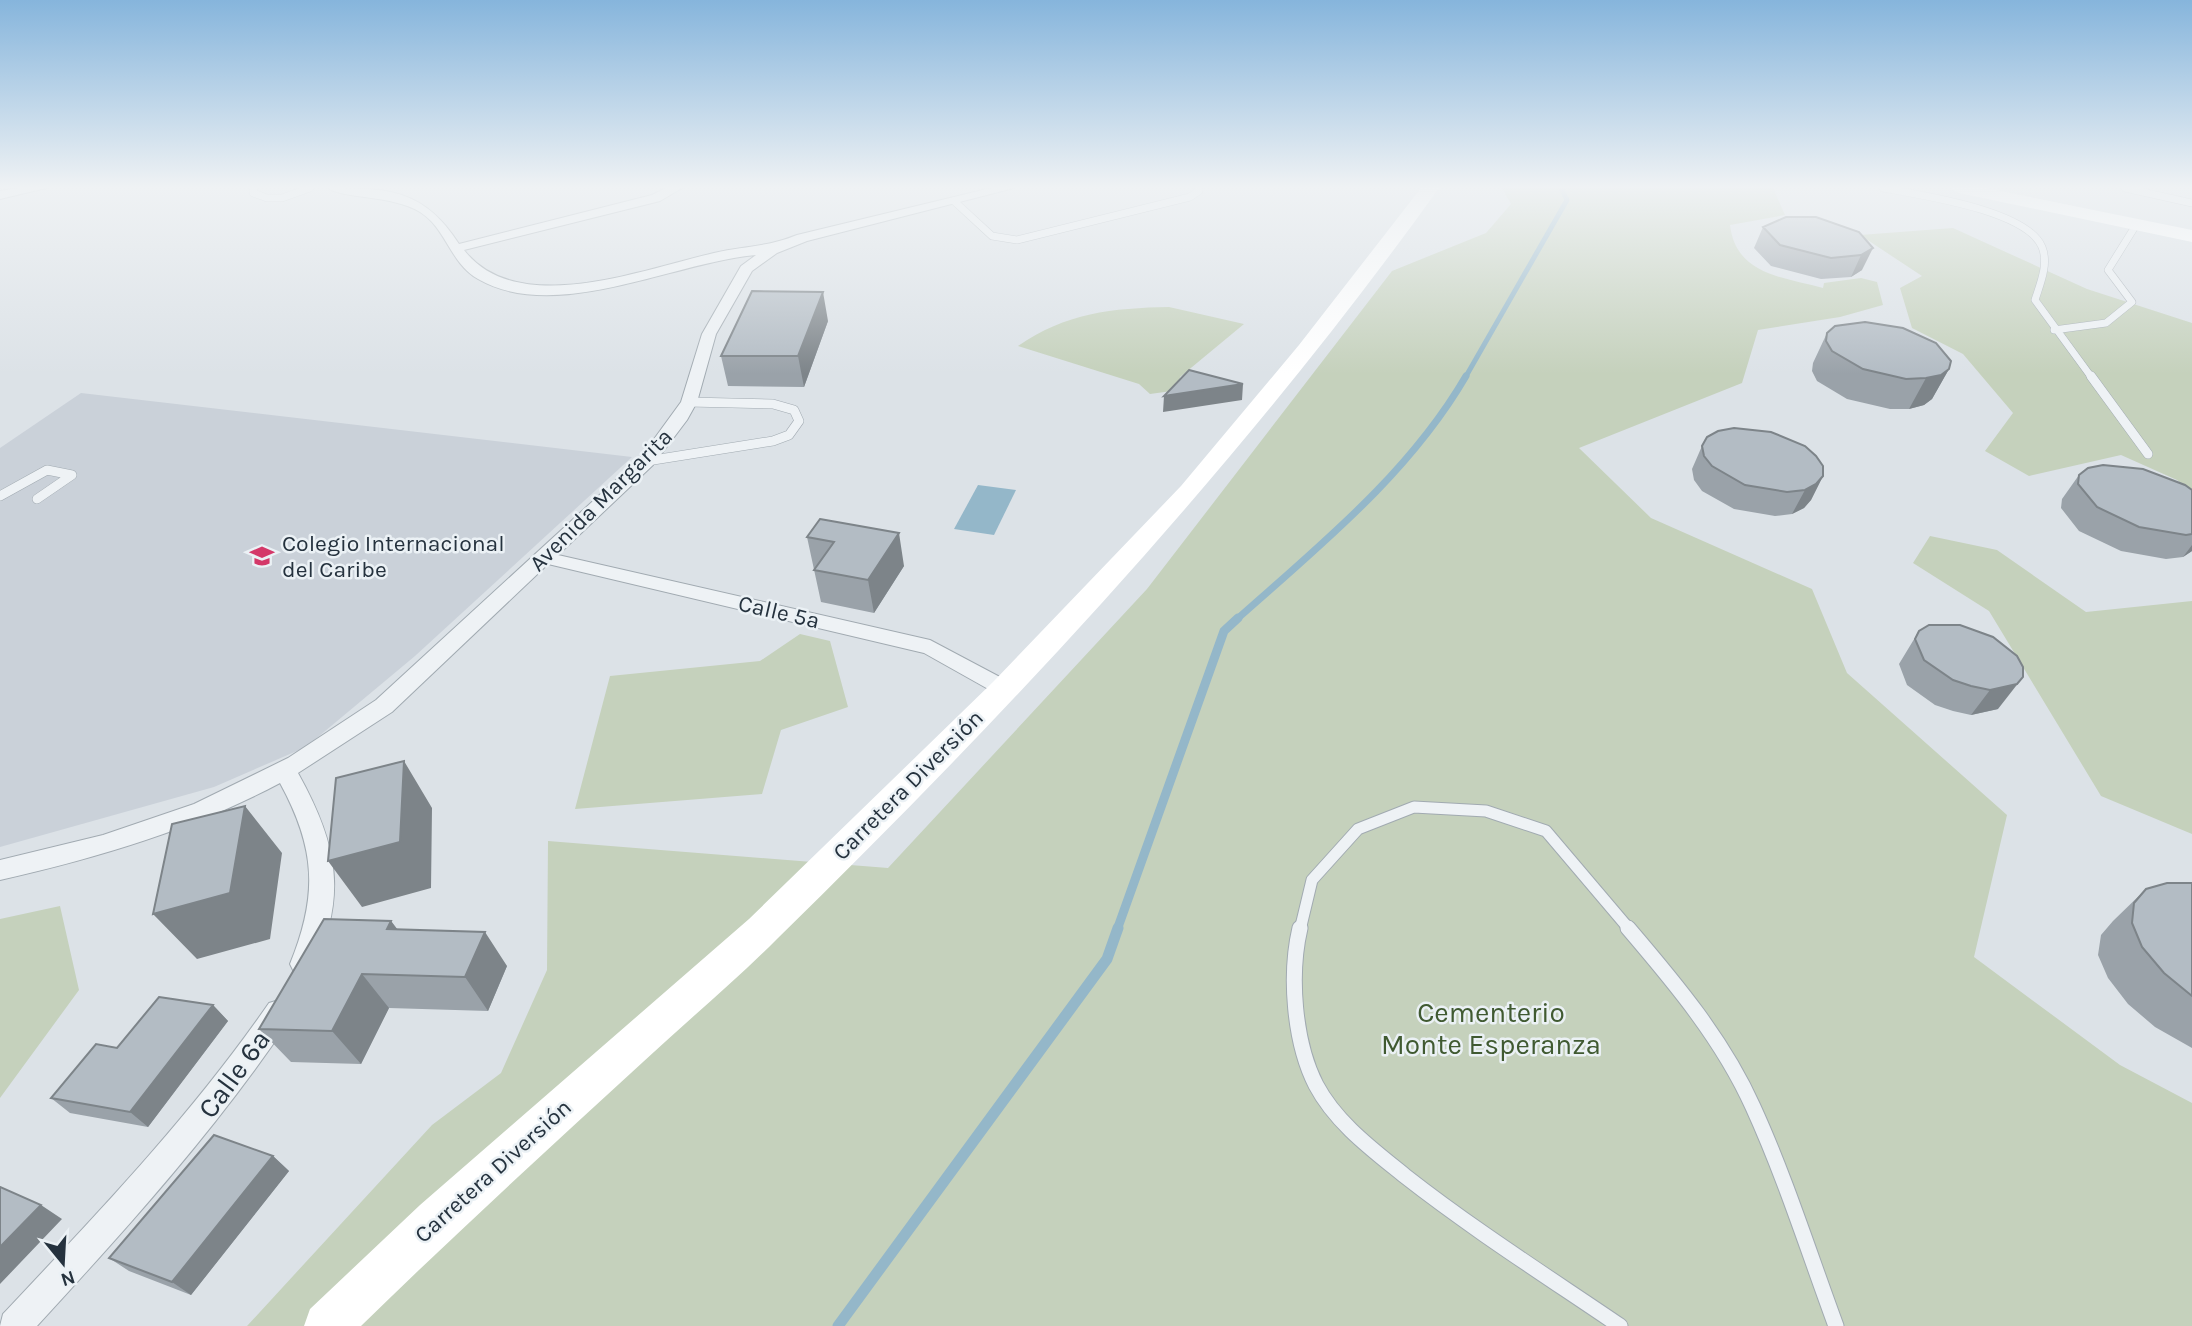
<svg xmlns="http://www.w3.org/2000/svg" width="2192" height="1326" viewBox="0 0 2192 1326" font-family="Karla,sans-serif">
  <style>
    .built { fill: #cad1d9 }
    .green { fill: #c5d1bc }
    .water { fill: #94b7c9 }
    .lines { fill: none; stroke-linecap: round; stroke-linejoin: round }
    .stream-far3 { stroke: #94b7c9; stroke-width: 5 }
    .stream-far2 { stroke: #94b7c9; stroke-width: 7 }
    .stream-far1 { stroke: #94b7c9; stroke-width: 9 }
    .stream { stroke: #94b7c9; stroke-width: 11 }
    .service-far3-casing { stroke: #a1aab1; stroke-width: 8 }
    .service-far2-casing { stroke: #a1aab1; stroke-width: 10 }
    .service-far1-casing { stroke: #a1aab1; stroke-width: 13 }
    .service-casing { stroke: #a1aab1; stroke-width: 17 }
    .minor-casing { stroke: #a1aab1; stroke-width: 2 }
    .service-far3 { stroke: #eef2f5; stroke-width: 7 }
    .service-far2 { stroke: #eef2f5; stroke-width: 9 }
    .service-far1 { stroke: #eef2f5; stroke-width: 11 }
    .service { stroke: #eef2f5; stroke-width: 15 }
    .minor { fill: #eef2f5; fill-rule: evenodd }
    .secondary { fill: #fff; fill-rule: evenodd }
    .wall { fill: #9aa2a9 }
    .shaded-wall { fill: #7d8489 }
    .building { fill: #b3bcc4; stroke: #7d8489; stroke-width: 2 }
    .labels { text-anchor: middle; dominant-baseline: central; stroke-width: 5; stroke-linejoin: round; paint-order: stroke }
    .street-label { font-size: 23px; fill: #25323e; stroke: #ebf1f5 }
    .poi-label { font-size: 23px; fill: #25323e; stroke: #ebf1f5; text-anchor: start }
    .near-park-label { font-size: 28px; fill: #405a31; stroke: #ebf1f5 }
    .near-street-label { font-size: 28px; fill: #25323e; stroke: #ebf1f5 }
  </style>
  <rect width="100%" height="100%" fill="#dce2e7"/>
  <!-- built -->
  <path class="built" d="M81,393l551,64 -217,199 -109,91 -92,40 -214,60v-399z"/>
  <!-- green -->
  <path class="green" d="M1502,188h271l12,27 -55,10c6,50 53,52 93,63l1,-5 37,-5 16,4 6,23 -43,12 -82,13 -16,53 -163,65 72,70 161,71 35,84 160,142 -33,142 146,108 72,38v223h-1945l185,-201 69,-52 46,-103 1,-129 340,27 259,-279 245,-318 94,-38 25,-29z
    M1953,228l134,61 105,34v169l-15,-12 -56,-25 -92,21 -44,-25 28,-38 -50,-59 -51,-26 -12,-40 22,-12 -62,-41z
    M1169,307l75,17 -64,53 -1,13 -29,4 -11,-10 -121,-38c47,-33 95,-38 151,-39z
    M1930,536l67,14 89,62 106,-11v233l-91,-38 -112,-185 -76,-48z
    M800,634l30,7 18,66 -67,23 -19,64 -187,15 35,-133 150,-15z
    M60,906l19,84 -79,108v-179z"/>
  <!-- water -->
  <path class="water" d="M978,485l38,5 -22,45 -40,-6z"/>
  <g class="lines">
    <!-- stream-far3 -->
    <path class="stream-far3" d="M1465,378l102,-178 -6,-12"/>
    <!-- stream-far2 -->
    <path class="stream-far2" d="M1236,620c83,-74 173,-146 230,-244"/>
    <!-- stream-far1 -->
    <path class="stream-far1" d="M1117,930l107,-299 14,-13"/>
    <!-- stream -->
    <path class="stream" d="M838,1326l269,-367 11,-31"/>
    <!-- service-far3 casing -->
    <g class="service-far3-casing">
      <path id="service-far3" d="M254,188l-1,5 14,5h15l28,-10
        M1883,188c36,7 144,22 159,59 7,17 -2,37 -7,53l57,78
        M2125,188l67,15
        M954,201l38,35 25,4 173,-43 9,-6 -1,-3
        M2054,330l52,-7 26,-21 -24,-32 28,-45"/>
    </g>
    <!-- service-far2 casing -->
    <g class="service-far2-casing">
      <path id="service-far2" d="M2091,376l57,78
        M647,461l126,-20 16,-6 10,-14 -5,-11 -21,-6 -84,-2
        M0,496l47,-26 25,5 -35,24"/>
    </g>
    <!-- service-far1 casing -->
    <g class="service-far1-casing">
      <path id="service-far1" d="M1300,930l12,-50 46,-51 56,-22 72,4 60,20 84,99"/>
    </g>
    <!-- service casing -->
    <g class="service-casing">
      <path id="service" d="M1300,928c-11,47 -6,114 16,157 20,38 57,65 89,91 69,54 143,101 215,150
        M1628,928c47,55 95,112 125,179 32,70 56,146 83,219"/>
    </g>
    <!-- minor casing -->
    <g class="minor-casing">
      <path id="minor" d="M17,188h29l-46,11v-8z
        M328,188c60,0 96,1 131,56l193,-49 14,-7h16l-22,13 -196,49c53,69 180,19 250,3 30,-7 54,-6 83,-18l194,-47h23l-207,53 -30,12 -25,18 -36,63 -19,68 -10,18 -34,45 -95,90 372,85 83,44 3,5 -3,5h-16l-73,-41 -376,-89 -156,148 -94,61c40,72 50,123 14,199l-9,4 -9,-4 -4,-8c28,-69 26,-115 -10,-181 -88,47 -183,75 -280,97v-20l103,-25 91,-31 94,-46 88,-58 265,-243 40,-55 21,-68 39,-68 15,-11c-82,7 -200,69 -278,24 -29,-17 -31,-50 -58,-67 -27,-17 -77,-13 -92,-24z
        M279,1000l10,3 4,9 -4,9c-74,110 -162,207 -252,305h-37l3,-12c94,-100 188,-198 266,-311z"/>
    </g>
    <!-- service-far3 -->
    <use href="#service-far3" class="service-far3"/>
    <!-- service-far2 -->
    <use href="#service-far2" class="service-far2"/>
    <!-- service-far1 -->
    <use href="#service-far1" class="service-far1"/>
    <!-- service -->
    <use href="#service" class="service"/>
    <!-- minor -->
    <use href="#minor" class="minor"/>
    <!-- secondary -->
    <path class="secondary" d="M1421,188h18c-195,272 -423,517 -662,751 -43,43 -90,82 -134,123 -95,87 -190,174 -282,264h-57l6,-17 110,-104 329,-286 245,-238 187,-195 118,-141z
      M1950,188h36l206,42v12l-233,-49z"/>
  </g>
  <!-- wall -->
  <path class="wall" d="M1763,227l96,5 3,38 -11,7 -30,2 -50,-13 -17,-18z
    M828,321l-24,66 -76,-1 -7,-30z
    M1827,333l122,36 -17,30 -8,6 -15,4h-19l-43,-10 -30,-18 -5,-10 1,-8z
    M1702,446l121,30 -12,24 -7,8 -12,6 -17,2 -41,-7 -32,-18 -8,-11 -2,-11z
    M2079,475l113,15v61l-9,6 -17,2 -45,-8 -42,-20 -18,-23 1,-9z
    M820,519l84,47 -30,47 -53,-11 -14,-65z
    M1919,631l74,6 5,72 -27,6 -18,-4 -18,-6 -28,-20 -8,-21z
    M2192,883v165l-37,-21 -27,-23 -20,-26 -10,-23 3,-20 12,-14 33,-32z
    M391,921l7,9 109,36 -19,45 -99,-3 -28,56 -70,-2 -32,-33z
    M213,1005l15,16 -80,106 -78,-14 -19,-15 66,-50z
    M273,1156l16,15 -98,124 -62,-24 -20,-13z"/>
  <!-- shaded-wall -->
  <path class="shaded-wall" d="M1873,248l-11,22 -11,7 10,-22z
    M823,292l5,29 -24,66 -6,-31z
    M1949,369l-17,30 -8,6 -15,4 17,-31z
    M1243,384l-1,16 -79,12 1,-16z
    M1823,476l-12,24 -7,8 -12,6 13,-24z
    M899,533l5,33 -30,47 -6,-33z
    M2192,545v6l-9,6z
    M2023,677l-25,32 -27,6 19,-25z
    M404,761l28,47 -1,80 -69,19 -34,-46z
    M245,806l37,47 -12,86 -73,20 -44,-45z
    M391,921l25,34 -29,-26z
    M485,932l22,34 -19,45 -23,-34z
    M362,974l27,34 -28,56 -29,-33z
    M213,1005l15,16 -80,106 -18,-15z
    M273,1156l16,15 -98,124 -19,-13z
    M41,1205l21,14 -62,65v-37z"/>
  <!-- building -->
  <path class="building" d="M1786,217h30l43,15 14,16 -12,7 -30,3 -51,-13 -17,-18z
    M752,291l71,1 -25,64h-77z
    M1865,322l38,6 33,15 15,18 -2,8 -8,6 -15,3 -20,1 -43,-10 -31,-18 -6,-10 1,-8 8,-7z
    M1189,370l54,14 -79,12z
    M1734,428l37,4 34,14 11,10 7,10v10l-7,8 -11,6 -18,2 -42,-7 -33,-19 -8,-10 -2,-10 5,-9 11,-6z
    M2103,465l40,4 42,16 7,5v44l-6,1 -47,-8 -42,-20 -19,-23 1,-9 9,-7z
    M820,519l79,14 -31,47 -54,-10 20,-28 -27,-5z
    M1929,625h31l33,12 24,19 6,11v10l-6,7 -27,6 -19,-4 -18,-6 -29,-20 -9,-21 4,-8z
    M404,761l-4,81 -72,19 8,-83z
    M245,806l-15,87 -77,21 19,-90z
    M2167,883h25v113l-28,-23 -22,-26 -10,-24 2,-20 12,-14z
    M324,919l67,2 -4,8 98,3 -20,45 -103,-3 -30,57 -73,-2z
    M159,997l54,8 -83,107 -79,-14 45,-54 21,4z
    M214,1135l59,21 -101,126 -63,-24z
    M0,1187l41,18 -41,42z"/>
  <!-- sky -->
  <linearGradient id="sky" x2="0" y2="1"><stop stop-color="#86b5dc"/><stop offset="0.5" stop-color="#eff2f4"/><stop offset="1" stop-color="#eff2f4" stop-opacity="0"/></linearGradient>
  <rect width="2192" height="374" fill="url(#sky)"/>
  <!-- icons -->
  <defs>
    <g id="school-bare" transform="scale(1.89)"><path d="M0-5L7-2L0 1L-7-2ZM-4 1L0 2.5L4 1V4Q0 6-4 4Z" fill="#d43869" stroke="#ebf1f5" stroke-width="2.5" paint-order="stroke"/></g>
  </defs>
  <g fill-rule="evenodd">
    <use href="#school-bare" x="262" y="556"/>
  </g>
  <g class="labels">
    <!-- street labels -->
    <g class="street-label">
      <text transform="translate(601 500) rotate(-45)">Avenida Margarita</text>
      <text transform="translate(779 612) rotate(13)">Calle 5ª</text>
      <text transform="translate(908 785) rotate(-45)">Carretera Diversión</text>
      <text transform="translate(493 1171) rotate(-42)">Carretera Diversión</text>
    </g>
    <!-- poi labels -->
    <g class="poi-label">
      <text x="282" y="543">Colegio Internacional<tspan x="282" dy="26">del Caribe</tspan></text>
    </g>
    <!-- near-park labels -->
    <g class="near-park-label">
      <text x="1491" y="1012">Cementerio<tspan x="1491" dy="32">Monte Esperanza</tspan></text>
    </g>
    <!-- near-street labels -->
    <g class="near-street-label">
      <text transform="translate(234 1074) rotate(-54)">Calle 6ª</text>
    </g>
  </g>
  <!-- north arrow -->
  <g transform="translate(63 1263) rotate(162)" stroke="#ebf1f5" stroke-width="5" paint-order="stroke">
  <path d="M0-5L12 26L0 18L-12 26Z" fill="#25323e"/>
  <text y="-10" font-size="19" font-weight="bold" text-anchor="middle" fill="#25323e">N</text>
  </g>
</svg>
